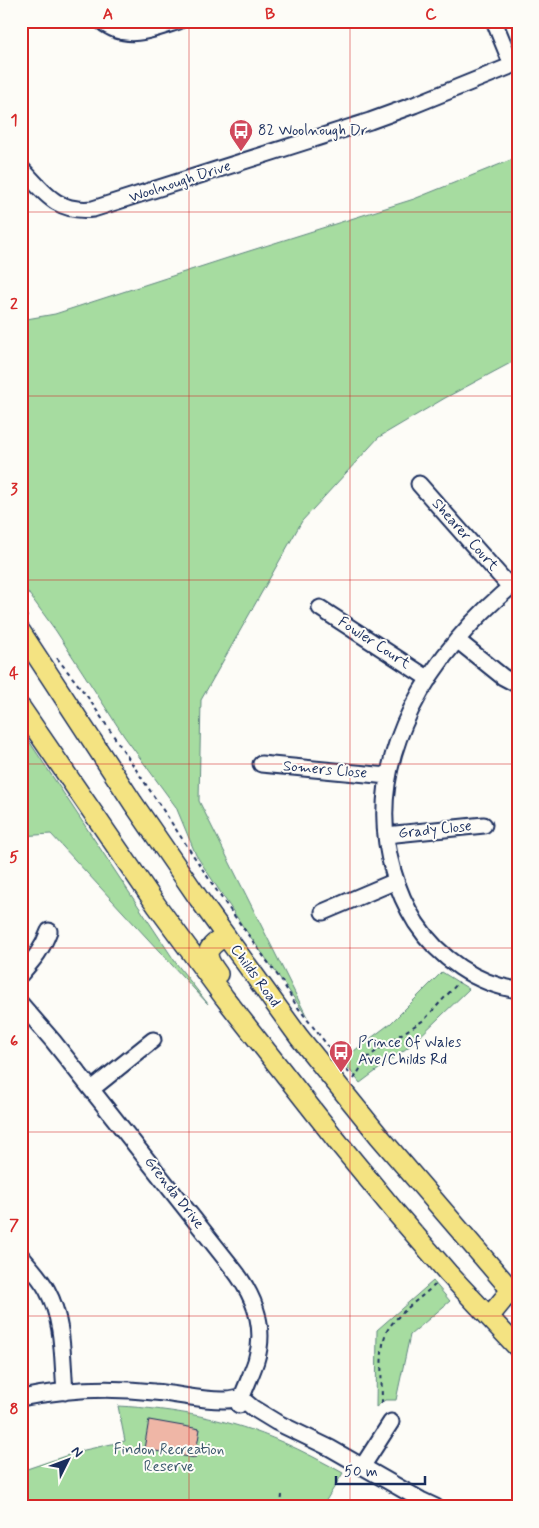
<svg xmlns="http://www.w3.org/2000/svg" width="539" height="1528" viewBox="0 0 539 1528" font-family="Mynerve,sans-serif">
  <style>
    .green { fill: #a6dca0; stroke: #60867f }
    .building { fill: #efb6a6; stroke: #1b2f5e }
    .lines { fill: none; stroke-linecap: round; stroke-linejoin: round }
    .minor-casing { stroke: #1b2f5e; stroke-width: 19 }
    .major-casing { stroke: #1b2f5e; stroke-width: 22 }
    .path { stroke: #1b2f5e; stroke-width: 2; stroke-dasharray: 4 4; stroke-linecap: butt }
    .minor { stroke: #fdfcf7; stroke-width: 15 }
    .major { stroke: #f4e382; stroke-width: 19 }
    .grid { fill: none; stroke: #d62828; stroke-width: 1; stroke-opacity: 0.55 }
    .labels { text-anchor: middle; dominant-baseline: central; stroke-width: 4; stroke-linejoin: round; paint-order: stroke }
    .poi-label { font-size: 15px; fill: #1b2f5e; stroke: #fdfcf7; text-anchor: start }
    .street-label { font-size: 15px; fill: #1b2f5e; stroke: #fdfcf7 }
    .park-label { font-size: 15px; fill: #3e5a6e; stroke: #fdfcf7 }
    .neatline { fill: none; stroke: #d62828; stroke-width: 2 }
    .grid-label { font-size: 16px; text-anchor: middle; font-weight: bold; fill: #d62828 }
  </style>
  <rect width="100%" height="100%" fill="#fdfcf7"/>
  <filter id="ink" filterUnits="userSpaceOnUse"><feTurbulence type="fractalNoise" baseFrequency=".02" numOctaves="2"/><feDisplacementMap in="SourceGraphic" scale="10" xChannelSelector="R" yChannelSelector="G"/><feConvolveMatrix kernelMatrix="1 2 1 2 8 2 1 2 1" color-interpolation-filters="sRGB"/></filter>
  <g filter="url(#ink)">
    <!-- green -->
    <path class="green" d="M518,157v202l-73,39 -66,39 -77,84 -101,179 -2,101 108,216 -22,-32 -43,-60 -46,-70 -20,-48 -52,-71 -68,-105 -35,-48v-263l34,-6 188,-61 171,-54z
      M21,729l155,234 32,41 -157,-170 -30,2z
      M442,972l27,17 -58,56 -51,38 -18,-23 49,-37z
      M433,1281l17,20 -40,34 -14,65h-11l-9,7 1,-77z
      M118,1406c57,3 112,13 164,36 21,9 41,20 61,31l-21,34h-301v-36l59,-20 45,-10z"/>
    <!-- building -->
    <path class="building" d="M149,1420l51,9 -5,29 -51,-9z"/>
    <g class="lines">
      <!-- minor casing -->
      <g class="minor-casing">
        <path id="minor" d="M101,21c25,21 50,9 78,0
          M494,21l18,44
          M21,168c23,24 35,45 72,41l277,-88 44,-16 104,-42
          M419,484l91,103
          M518,581c-85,67 -158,178 -125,290 5,18 13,36 23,52 23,35 60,61 102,67
          M320,608l109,71
          M457,640l46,37 15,8
          M261,764l127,12
          M386,835l98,-10
          M323,912l73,-31
          M21,974c13,-15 21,-24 28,-43
          M21,1004l32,37 178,225c22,27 36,60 25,95 -5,15 -12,29 -17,44
          M92,1089l61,-49
          M21,1256c9,11 19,21 26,34 17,31 15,67 18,102
          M21,1398c43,-9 90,-11 133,-6 25,2 48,9 72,8 6,0 10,-2 15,-2l12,10 23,14 54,26 91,52 15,7
          M362,1467l29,-45
          M517,1507l1,-1"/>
      </g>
      <!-- major casing -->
      <g class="major-casing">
        <path id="major" d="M21,632l112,171 66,96 100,138 80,99 139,162
          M21,708l136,198 67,91 113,144 60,73 51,59 70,75
          M218,974c-15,-20 -13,-26 8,-38
          M489,1317l22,-27"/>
      </g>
      <!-- path -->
      <path class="path" d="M21,607l8,13
        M57,658l30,38 138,207 58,80 13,22 53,68
        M354,1079l12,-20 21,-16 37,-23 35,-38
        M382,1403c0,-19 -3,-53 4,-70 7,-16 37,-37 50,-49
        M281,1507l1,-12"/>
      <!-- minor -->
      <use href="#minor" class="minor"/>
      <!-- major -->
      <use href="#major" class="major"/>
    </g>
  </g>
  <!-- grid -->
  <path class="grid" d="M189,21v1486M350,21v1486M21,212h497M21,396h497M21,580h497M21,764h497M21,948h497M21,1132h497M21,1316h497"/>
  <!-- icons -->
  <defs>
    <g id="bus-pin" transform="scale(1.25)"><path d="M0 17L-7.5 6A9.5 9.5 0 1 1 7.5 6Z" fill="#d1495b" stroke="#fdfcf7"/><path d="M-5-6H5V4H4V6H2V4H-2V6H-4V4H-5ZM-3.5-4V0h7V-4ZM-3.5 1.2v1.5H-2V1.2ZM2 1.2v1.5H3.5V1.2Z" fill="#fff"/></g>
  </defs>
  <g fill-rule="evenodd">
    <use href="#bus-pin" x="241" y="131"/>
    <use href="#bus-pin" x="341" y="1052"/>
  </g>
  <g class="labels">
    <!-- poi labels -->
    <g class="poi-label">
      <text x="258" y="131">82 Woolnough Dr</text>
      <text x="358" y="1043">Prince Of Wales<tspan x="358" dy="17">Ave/Childs Rd</tspan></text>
    </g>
    <!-- street labels -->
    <g class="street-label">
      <text transform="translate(180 182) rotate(-18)">Woolnough Drive</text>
      <text transform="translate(465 535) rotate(48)">Shearer Court</text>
      <text transform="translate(374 643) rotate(33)">Fowler Court</text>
      <text transform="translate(325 770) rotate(5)">Somers Close</text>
      <text transform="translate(435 830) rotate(-6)">Grady Close</text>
      <text transform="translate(255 976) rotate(54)">Childs Road</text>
      <text transform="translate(174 1193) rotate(52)">Grenda Drive</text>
    </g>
    <!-- park labels -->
    <g class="park-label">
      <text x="169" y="1450">Findon Recreation<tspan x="169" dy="17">Reserve</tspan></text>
    </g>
  </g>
  <!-- margin -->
  <rect width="539" height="1528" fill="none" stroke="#fdfcf7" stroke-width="55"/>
  <!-- north arrow -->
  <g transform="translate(68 1460) rotate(48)" stroke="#fdfcf7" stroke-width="4" paint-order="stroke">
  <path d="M0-4L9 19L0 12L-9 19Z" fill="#1b2f5e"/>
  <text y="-8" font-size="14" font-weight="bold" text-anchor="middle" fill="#1b2f5e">N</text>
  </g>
  <!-- scale -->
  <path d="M336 1476v8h89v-8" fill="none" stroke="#1b2f5e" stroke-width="2.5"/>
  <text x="344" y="1476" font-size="15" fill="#1b2f5e" stroke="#fdfcf7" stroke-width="4" paint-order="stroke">50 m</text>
  <rect x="28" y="28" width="484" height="1472" class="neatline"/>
  <g class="grid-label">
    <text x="108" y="19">A</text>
    <text x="270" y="19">B</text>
    <text x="431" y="19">C</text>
    <text x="14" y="125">1</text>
    <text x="14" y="309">2</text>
    <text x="14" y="494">3</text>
    <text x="14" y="678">4</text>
    <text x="14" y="862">5</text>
    <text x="14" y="1046">6</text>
    <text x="14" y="1230">7</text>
    <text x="14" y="1414">8</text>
  </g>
</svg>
